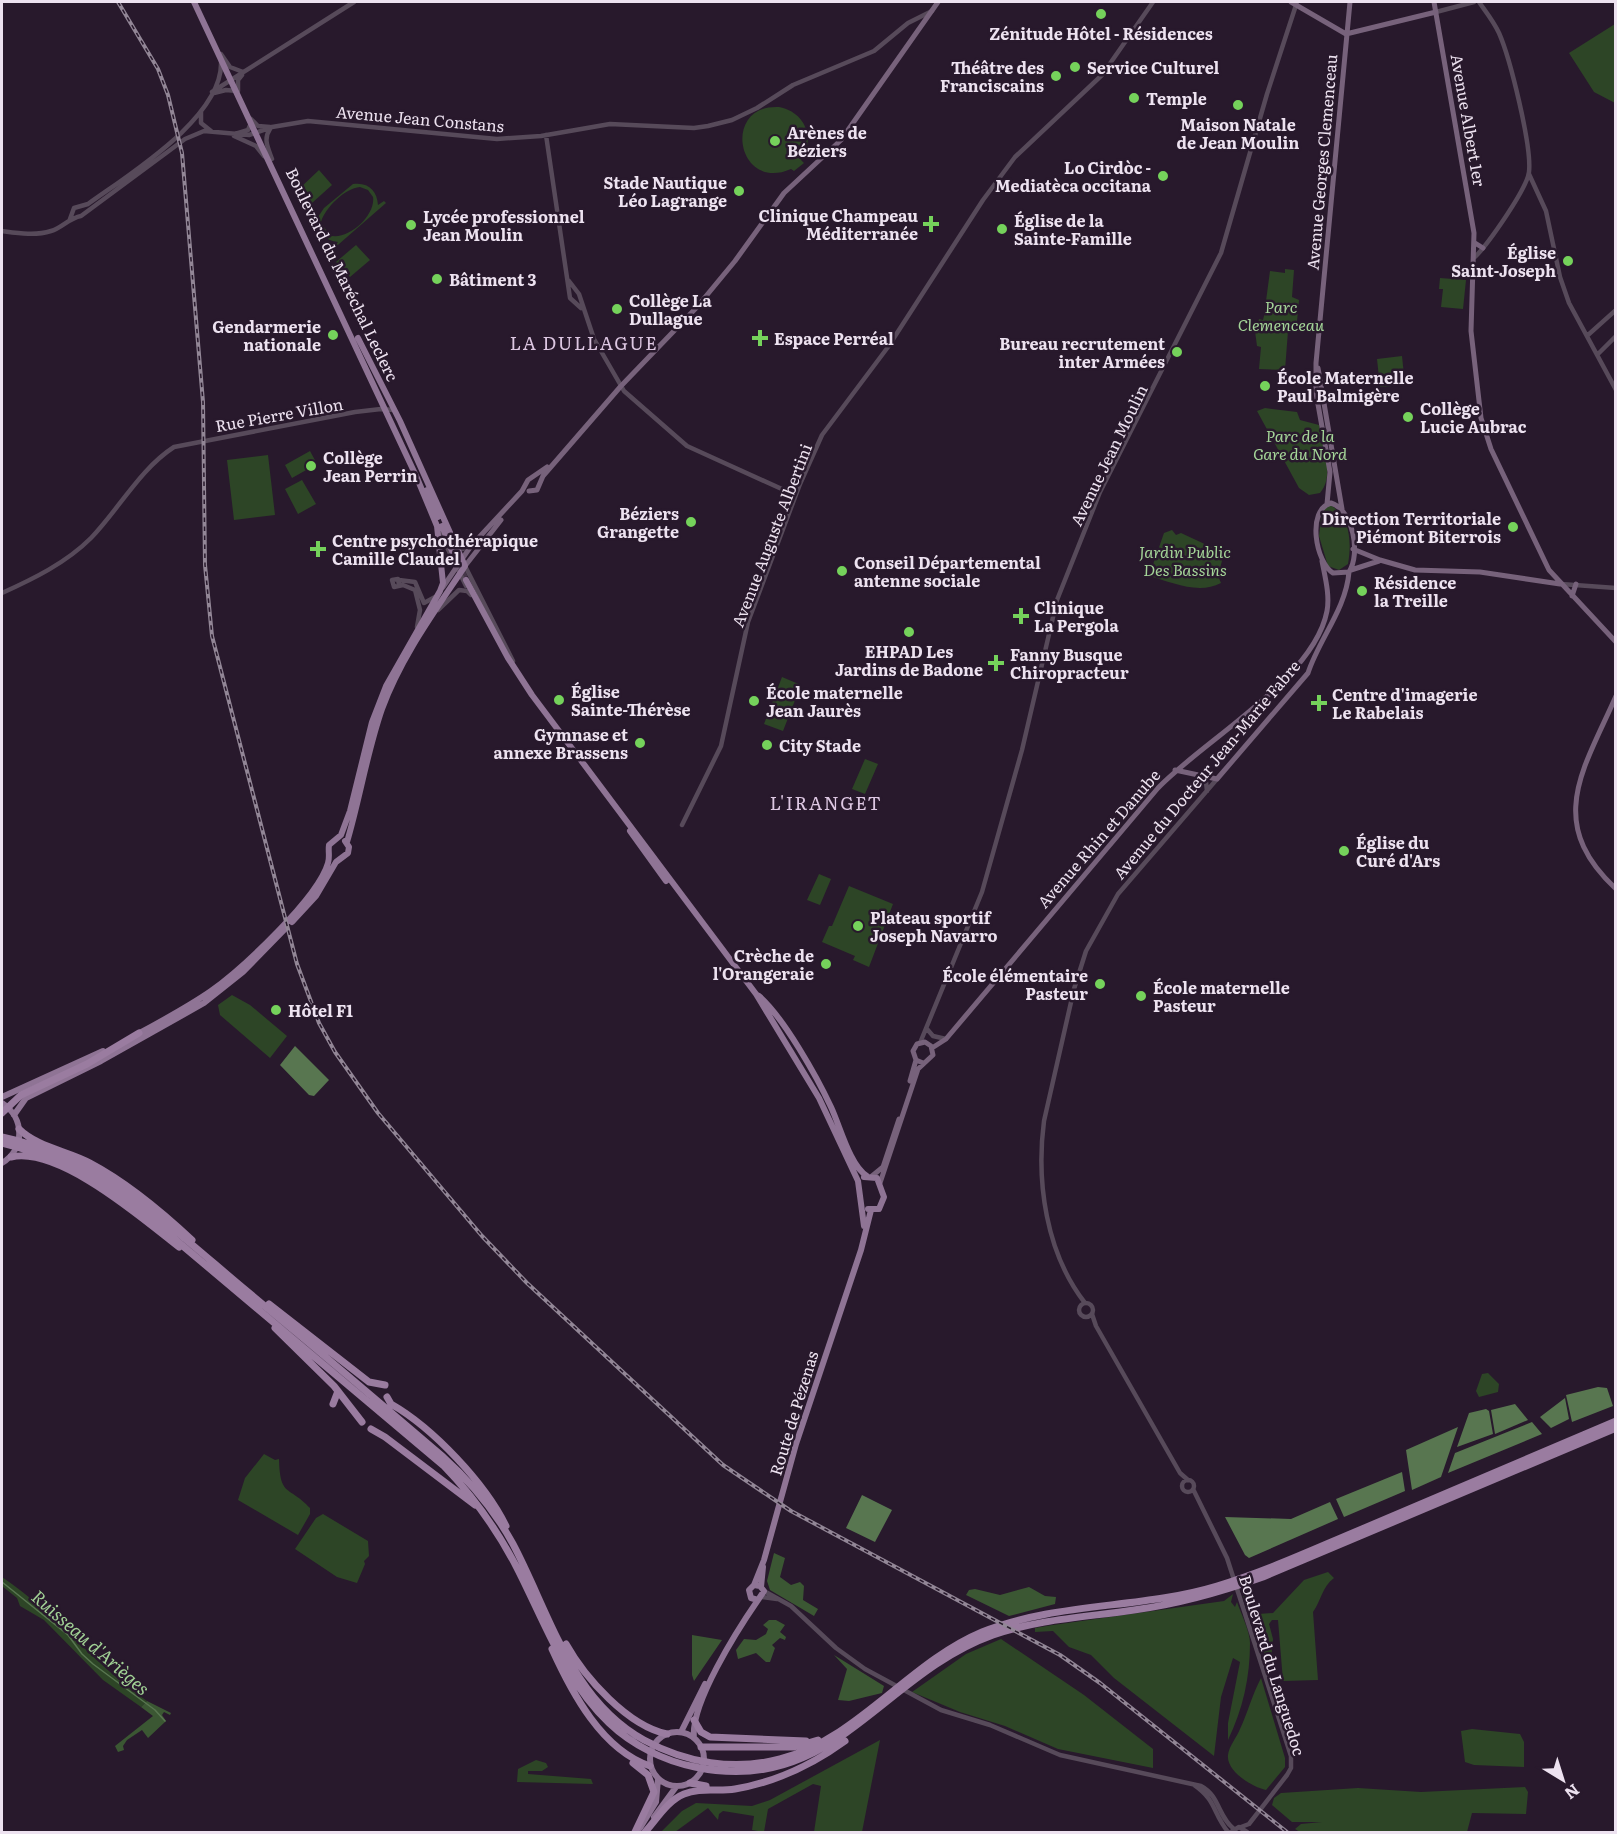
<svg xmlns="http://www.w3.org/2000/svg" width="1617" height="1834" viewBox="0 0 1617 1834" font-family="Literata,serif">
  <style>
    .green { fill: #2d4526; fill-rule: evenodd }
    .forest { fill: #3b5733 }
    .water { fill: #587650 }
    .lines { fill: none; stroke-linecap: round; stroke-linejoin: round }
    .stream { stroke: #587650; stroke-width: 1.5 }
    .primary-tunnel { stroke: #463749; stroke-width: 6; stroke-dasharray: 6 3; stroke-linecap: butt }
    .tertiary { stroke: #574a5a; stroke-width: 4.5 }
    .secondary { stroke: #77627b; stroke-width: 5 }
    .primary { stroke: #8f7495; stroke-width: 6 }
    .trunk { stroke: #9a7ca0; stroke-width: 7 }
    .rail-casing { stroke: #928696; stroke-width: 4 }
    .rail { stroke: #28192c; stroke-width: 1.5; stroke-dasharray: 4.5; stroke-linecap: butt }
    .poi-dot { fill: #75d25b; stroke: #28192c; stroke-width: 2 }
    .labels { text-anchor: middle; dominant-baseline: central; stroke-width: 5; stroke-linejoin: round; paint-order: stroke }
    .poi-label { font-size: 16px; font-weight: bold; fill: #ede2f0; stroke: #28192c; text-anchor: start }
    .street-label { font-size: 16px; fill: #ede2f0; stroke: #28192c }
    .park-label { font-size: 16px; font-style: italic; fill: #a4d598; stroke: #28192c }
    .neighbourhood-label { font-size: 18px; letter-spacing: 1.5px; fill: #ddc7e2; stroke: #28192c }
    .water-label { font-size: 18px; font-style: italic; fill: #a1d195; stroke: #28192c }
  </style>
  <rect width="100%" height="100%" fill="#28192c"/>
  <!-- green -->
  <path class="green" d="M1615,24v79l-21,-11 -25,-39z
    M779,107c26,5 37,31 22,53l3,3 -10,8 -3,-2c-54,24 -70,-65 -12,-62z
    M319,170l13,15 -20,18 -13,-14z
    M353,184c16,-2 24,7 25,21l6,-4 2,2 -55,48 7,-9c-14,-1 -21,-11 -20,-25l6,-9zM360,187l8,3 5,7c3,19 -27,45 -44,38l-8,-13c4,-14 24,-34 39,-35z
    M356,245l14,15 -20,17 -14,-15z
    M1285,269l9,1 -2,27 7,3 -3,32 -8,-1 -3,39 -26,-1 2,-22 -4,-1 -2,-15 4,-12 4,1 1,-4 6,-45 15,2z
    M1440,278l26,2 -3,29 -22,-2 2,-18h-4z
    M1402,356l3,29 -25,2 -3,-28z
    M1265,408l32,4 3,8 19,5c4,20 16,51 1,68l-11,2 -10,-7 -42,-77z
    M310,451l7,13 -25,14 -7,-13z
    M268,455l7,60 -41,5 -7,-60z
    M302,480l14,24 -18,10 -13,-25z
    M1330,505c20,11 22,37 18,59l-9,6 -11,-4 -9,-30 3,-26z
    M1172,530l4,5 5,-2 43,20 -6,23 3,7c-23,12 -49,-1 -72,-7l15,-43z
    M782,677l19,8 -18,46 -19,-7z
    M865,759l13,5 -13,30 -13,-5z
    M819,874l12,5 -11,26 -13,-5z
    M849,886l44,18 -24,63 -16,-7 2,-4 -33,-14 7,-16h3z
    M232,995l18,10 37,31 -17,22 -50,-43 -2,-10z
    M1488,1373l11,11 -1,8 -19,5 -3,-6 6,-17z
    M264,1454l11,6 4,-1c1,39 10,26 31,49v6l-12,21 -60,-35 7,-22z
    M323,1514l45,27 1,15 -5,5 1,3 -8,19 -20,-6 -42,-28 21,-31z
    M1328,1572l6,6c-12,9 -13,23 -21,34l5,68 -35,1 -5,-61h-6l-3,4 4,15 -3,32 -27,-75 4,-1 11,19 15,-1 31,-33z
    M2,1577c54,36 92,88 145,124l-6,6 -38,-27 -59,-60 -24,-14 -3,-8 -15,-12z
    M1233,1594l-2,8 4,5 2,-5c4,12 13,29 13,41 0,34 -7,66 -22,97v-17l12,-61 -7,-4 -12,39 -7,59 -100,-78 -23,-23 -22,-8 -16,-16 -18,1v-4l18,-3 171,-24z
    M1001,1639l83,56 69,54v19l-95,-19 -53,-23 -45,-14 -48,-20 54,-38z
    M1261,1678l24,80v9l-19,23c-14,-3 -40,-19 -38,-35 1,-9 9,-18 12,-26 8,-17 12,-34 21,-51z
    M1472,1729l48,5 4,8v25l-50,-2 -9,-3 -4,-31z
    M880,1740l-18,92h-48l7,-46 -8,-2 -45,25 -4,23 -12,-2 2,-14 -31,-5 -4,3 -1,6 -10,-12 -33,24h-14l21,-21 14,-8 56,3 18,-6z
    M536,1760l10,3 2,4 -6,4h-14v3l63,5 2,5 -76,-2 1,-13z
    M1525,1787l3,5 -2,22 -54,-1 -5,19h-167l-5,-3 6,-5 21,-2h-30l-20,-17 2,-7 7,-5 77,-5 63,4z"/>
  <!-- forest -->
  <path class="forest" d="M774,1553l11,5 -5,19 11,8 9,-3 4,4 -1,14 15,9 -4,7 -44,-26 -3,-9z
    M1029,1587l16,9 11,1 -1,7 -46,12 -43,-21 3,-5 6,-1 25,6z
    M769,1620h7l9,5 -5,7 6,5 -1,3 -5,-2 -8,7 3,3 -5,14h-4l-10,-9 -18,6 -2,-9 8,-11 12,1 10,-6 2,-5 -5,-4z
    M692,1635l30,5 -28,41 -2,-6z
    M834,1655l50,31 -2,7 -33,8 -11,-1 9,-31z
    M147,1701l24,12 -1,2 -6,-3 -2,3 4,6 -18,17 -6,-8 -15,10 -4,6 1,4 -6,2 -3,-6 38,-30 -12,-9z"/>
  <!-- water -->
  <path class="water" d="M295,1046l34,34 -15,16 -5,-1 -29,-30z
    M1598,1387l9,1 6,18 -41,16 -6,-27z
    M1565,1398l4,21 -18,9 -11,-11z
    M1515,1404l13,16 -33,14 -4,-24z
    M1486,1409l3,2 4,23 -36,13 12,-34z
    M1532,1422l10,12 -94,39 7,-20z
    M1458,1427l-17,50 -29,13 -6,-40z
    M1402,1472l3,19 -61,26 -8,-18z
    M862,1495l30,15 -17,32 -29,-14z
    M1330,1502l8,17 -89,39 -4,-3 -20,-38 66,2z"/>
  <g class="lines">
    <!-- stream -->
    <path class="stream" d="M2,1582l66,53 14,19 11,10 62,46 10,11"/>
    <!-- primary-tunnel -->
    <path class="primary-tunnel" d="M454,556l12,24"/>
    <!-- tertiary -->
    <path class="tertiary" d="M1436,12l38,-10
      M221,54l9,13 13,5
      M238,91v-11l4,-5
      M212,92l142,-90
      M214,93l12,-3 11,1
      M201,112v11l10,8
      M251,119l7,7 12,1
      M270,129c-7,10 -2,19 2,30
      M235,134l13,-4 3,-7
      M546,135l24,163 11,10
      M234,136l22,10 8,10
      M1529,174l17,37 14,66 9,26 47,87
      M70,219l4,-11 14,-4c40,-29 136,-87 133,-143
      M2,231c15,2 33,5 49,0 11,-3 18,-13 30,-15l104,-77 19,-8 45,4 23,-8 36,-6 189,18 44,-3 69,-12 84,4 14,-2 24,-6 25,-12 36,-23 81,-34 34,-28 24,-12
      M1475,257c13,-13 52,-68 54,-85 3,-26 -19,-114 -30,-139 -5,-11 -13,-21 -20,-31
      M569,281l10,13 15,45 30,52 63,55 108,49
      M1588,335l28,-25
      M1598,354l18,-18
      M439,531l27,55
      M457,547l6,2 9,-7
      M465,566l48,95
      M399,580l16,2 9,21 11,-6
      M1561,584l55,4
      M399,585l-1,-6 -6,1 2,7 9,-2 12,5 5,20 -3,17
      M2,593c31,-14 64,-30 89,-55 28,-29 49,-69 83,-91l181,-35 26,-3 13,1
      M438,610l21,-20 8,1 4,4
      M1201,777l5,5 1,9
      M682,825l39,-79 27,-124 52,-138 22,-49 66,-88 95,-147 32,-43 87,-82 51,-73
      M927,1029l6,7 13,3
      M920,1043l62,-151 40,-142 35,-150 43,-108 121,-239 46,-159 30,-92
      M1085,1303c-39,-50 -49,-121 -41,-182l30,-132 12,-38 32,-57 99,-115
      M1079 1310a7 7 0 1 1 14 0a7 7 0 1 1-14 0Z
      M1092,1314l4,12 84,147 8,7
      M1182 1486a6 6 0 1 1 12 0a6 6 0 1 1-12 0Z
      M1193,1489l34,69 64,198v12l-4,7 -38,49 -8,3
      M764,1591l27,15 45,42 29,21 76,41 49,15 70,30 141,31c19,10 17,31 33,43
      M762,1597l15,2
      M1194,1785c23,16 18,27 34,47
      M1231,1832l8,-5 8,5"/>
    <!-- secondary -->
    <path class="secondary" d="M1291,2l55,32
      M1434,2l40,231 -3,98 10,87 10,31 58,121 67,72
      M1346,34l90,-22
      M1475,243l8,5
      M1318,368l24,141
      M529,491l8,-1 6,-14 78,-90 76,-79 38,-46 49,-68 57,-53 97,-138
      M1331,503c22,7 30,50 18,69l-16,1c-17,-10 -27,-63 -2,-70z
      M1327,504l3,-32 -14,-79v-30l34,-361
      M1353,549l27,11 35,10 65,2 80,12
      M465,566l36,-46
      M1351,570l28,-9
      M443,587l28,-41 51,-55 6,-11 19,-13
      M1572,596l4,-12
      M1616,696c-32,73 -72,126 0,193
      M1175,770l42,9 91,-106c11,-34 38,-64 41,-101
      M932,1048l14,-9 212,-251c46,-48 156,-109 169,-177 3,-16 -2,-34 -5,-50
      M910,1081l6,-21
      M872,1176l11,-9 16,-48
      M880,1183l38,-114 15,-14 -2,-9 -6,-4 -8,2 -4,7 3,9 7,3"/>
    <!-- primary -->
    <path class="primary" d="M427,490l11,27
      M442,526l12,30
      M466,580l42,78 24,37 224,299 63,104 39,83
      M630,831l36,50
      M347,842c13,-44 20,-90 35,-133 19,-52 53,-98 83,-143l-65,-145 -42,-83
      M292,922l24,-26 20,-34 12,-9 1,-6 -4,-6
      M759,996c25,22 58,81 72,111 9,19 19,59 36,69
      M136,1035c26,-14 52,-28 75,-44 31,-22 107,-93 117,-128 2,-6 0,-12 1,-18l12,-10 9,-24 22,-89 14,-36 54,-95 3,-8 -6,-57 -20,-48 -223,-476
      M2,1097l101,-46
      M2,1103c23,15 23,46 0,60
      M14,1115l12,-17 75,-37 103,-58 39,-31 42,-43
      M864,1177l13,1 7,19 -5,12h-11
      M858,1181l6,45
      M754,1585l6,1 4,5 -6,9 -7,-2 -2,-8 5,-5 10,-25 32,-116 65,-194 10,-40
      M761,1587l2,-20
      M650 1759a27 27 0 1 1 54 0a27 27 0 1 1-54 0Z
      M681,1732l24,-48
      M694,1738c-4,-34 44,-109 64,-138
      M654,1817l22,-30
      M640,1828l16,-26 2,-23"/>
    <!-- trunk -->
    <path class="trunk" d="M2,1113l19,-18 66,-31 52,-31
      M19,1129c18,18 49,22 71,34 38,20 71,48 102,77
      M2,1137c100,21 170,92 246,155 65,54 130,109 194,164 28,25 53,55 71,88 36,68 58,156 131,196 42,23 90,31 136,19 78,-20 128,-96 202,-127 74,-30 159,-23 235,-46 50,-15 97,-37 145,-57 84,-36 169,-72 254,-108
      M2,1143c45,11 87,29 125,56l317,267c30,31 52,62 72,100 28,54 48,114 93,157 23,22 55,38 86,44 138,30 186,-92 298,-132 46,-16 94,-18 141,-25 45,-6 87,-18 129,-33l353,-149
      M11,1157c48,-11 132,62 168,90
      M269,1304l100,78 16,3
      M275,1328l59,58 28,36
      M387,1397l4,7c42,24 94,79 115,122
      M333,1404l5,-13
      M371,1429l14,8 90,68
      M566,1644c19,34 62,82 101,90
      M552,1649c20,44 50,101 98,117
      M694,1720l7,12 9,5 96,4
      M701,1747h93l24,-7
      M633,1763l15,12 6,17 -19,40
      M690,1783l16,3
      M645,1832c12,-13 22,-31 39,-38 16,-7 34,-2 51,-5 41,-7 77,-24 110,-48"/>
    <!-- rail casing -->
    <g class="rail-casing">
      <path id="rail" d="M118,2l40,67 10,26 14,58 21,249 2,163 7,71 85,328 22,59 16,29 43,61 104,123 45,47 196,182 68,46 269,144 40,28 187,149"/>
    </g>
    <!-- rail -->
    <use href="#rail" class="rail"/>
  </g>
  <!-- markers -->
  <g class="poi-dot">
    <circle cx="1101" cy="14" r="6"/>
    <circle cx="1075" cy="67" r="6"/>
    <circle cx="1056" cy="76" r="6"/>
    <circle cx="1134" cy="98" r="6"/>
    <circle cx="1238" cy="105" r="6"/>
    <circle cx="775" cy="141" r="6"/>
    <circle cx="1163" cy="176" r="6"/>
    <circle cx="739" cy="191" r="6"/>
    <path d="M928 215h6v6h6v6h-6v6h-6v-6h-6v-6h6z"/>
    <circle cx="411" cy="225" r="6"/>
    <circle cx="1002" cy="229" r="6"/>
    <circle cx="1568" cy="261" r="6"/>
    <circle cx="437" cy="279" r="6"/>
    <circle cx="617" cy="309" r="6"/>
    <circle cx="333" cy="335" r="6"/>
    <path d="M757 329h6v6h6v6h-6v6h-6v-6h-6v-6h6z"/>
    <circle cx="1177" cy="352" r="6"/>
    <circle cx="1265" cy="386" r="6"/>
    <circle cx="1408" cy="417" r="6"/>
    <circle cx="311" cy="466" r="6"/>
    <circle cx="691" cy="522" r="6"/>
    <circle cx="1513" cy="527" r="6"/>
    <path d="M315 540h6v6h6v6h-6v6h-6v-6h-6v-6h6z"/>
    <circle cx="842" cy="571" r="6"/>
    <circle cx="1362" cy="591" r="6"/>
    <path d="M1018 607h6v6h6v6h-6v6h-6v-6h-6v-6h6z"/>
    <circle cx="909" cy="632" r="6"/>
    <path d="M993 654h6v6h6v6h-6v6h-6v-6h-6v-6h6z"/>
    <circle cx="559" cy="700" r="6"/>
    <circle cx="754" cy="701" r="6"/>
    <path d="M1316 694h6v6h6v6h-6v6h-6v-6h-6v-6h6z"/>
    <circle cx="640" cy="743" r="6"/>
    <circle cx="767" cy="745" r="6"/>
    <circle cx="1344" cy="851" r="6"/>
    <circle cx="858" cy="926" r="6"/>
    <circle cx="826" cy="964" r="6"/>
    <circle cx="1100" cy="984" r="6"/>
    <circle cx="1141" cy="996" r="6"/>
    <circle cx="276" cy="1010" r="6"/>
  </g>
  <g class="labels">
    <!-- poi labels -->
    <g class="poi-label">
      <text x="1101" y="33" text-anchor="middle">Zénitude Hôtel - Résidences</text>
      <text x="1044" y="67" text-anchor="end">Théâtre des<tspan x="1044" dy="18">Franciscains</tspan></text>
      <text x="1087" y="67">Service Culturel</text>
      <text x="1146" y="98">Temple</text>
      <text x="1238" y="124" text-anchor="middle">Maison Natale<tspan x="1238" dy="18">de Jean Moulin</tspan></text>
      <text x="787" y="132">Arènes de<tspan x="787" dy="18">Béziers</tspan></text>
      <text x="1151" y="167" text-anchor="end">Lo Cirdòc -<tspan x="1151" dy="18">Mediatèca occitana</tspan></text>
      <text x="727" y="182" text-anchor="end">Stade Nautique<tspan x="727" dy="18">Léo Lagrange</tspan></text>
      <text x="918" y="215" text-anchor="end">Clinique Champeau<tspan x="918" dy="18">Méditerranée</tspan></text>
      <text x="423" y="216">Lycée professionnel<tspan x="423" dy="18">Jean Moulin</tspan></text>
      <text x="1014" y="220">Église de la<tspan x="1014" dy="18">Sainte-Famille</tspan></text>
      <text x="1556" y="252" text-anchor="end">Église<tspan x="1556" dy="18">Saint-Joseph</tspan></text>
      <text x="449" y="279">Bâtiment 3</text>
      <text x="629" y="300">Collège La<tspan x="629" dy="18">Dullague</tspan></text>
      <text x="321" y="326" text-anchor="end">Gendarmerie<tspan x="321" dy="18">nationale</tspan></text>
      <text x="774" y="338">Espace Perréal</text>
      <text x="1165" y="343" text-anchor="end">Bureau recrutement<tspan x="1165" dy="18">inter Armées</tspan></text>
      <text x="1277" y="377">École Maternelle<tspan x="1277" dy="18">Paul Balmigère</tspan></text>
      <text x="1420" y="408">Collège<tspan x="1420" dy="18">Lucie Aubrac</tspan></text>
      <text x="323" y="457">Collège<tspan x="323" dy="18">Jean Perrin</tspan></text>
      <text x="679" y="513" text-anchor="end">Béziers<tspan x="679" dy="18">Grangette</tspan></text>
      <text x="1501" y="518" text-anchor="end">Direction Territoriale<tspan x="1501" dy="18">Piémont Biterrois</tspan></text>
      <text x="332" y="540">Centre psychothérapique<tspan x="332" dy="18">Camille Claudel</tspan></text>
      <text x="854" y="562">Conseil Départemental<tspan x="854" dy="18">antenne sociale</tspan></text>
      <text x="1374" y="582">Résidence<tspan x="1374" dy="18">la Treille</tspan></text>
      <text x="1034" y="607">Clinique<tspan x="1034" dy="18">La Pergola</tspan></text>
      <text x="909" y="651" text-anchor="middle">EHPAD Les<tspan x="909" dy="18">Jardins de Badone</tspan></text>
      <text x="1010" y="654">Fanny Busque<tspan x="1010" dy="18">Chiropracteur</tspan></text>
      <text x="571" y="691">Église<tspan x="571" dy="18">Sainte-Thérèse</tspan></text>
      <text x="766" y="692">École maternelle<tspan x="766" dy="18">Jean Jaurès</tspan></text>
      <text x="1332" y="694">Centre d'imagerie<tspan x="1332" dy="18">Le Rabelais</tspan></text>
      <text x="628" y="734" text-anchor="end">Gymnase et<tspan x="628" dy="18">annexe Brassens</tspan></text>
      <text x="779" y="745">City Stade</text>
      <text x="1356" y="842">Église du<tspan x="1356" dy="18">Curé d'Ars</tspan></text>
      <text x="870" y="917">Plateau sportif<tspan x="870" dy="18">Joseph Navarro</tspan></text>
      <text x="814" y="955" text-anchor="end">Crèche de<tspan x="814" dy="18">l'Orangeraie</tspan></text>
      <text x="1088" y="975" text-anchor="end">École élémentaire<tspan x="1088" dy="18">Pasteur</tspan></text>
      <text x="1153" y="987">École maternelle<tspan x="1153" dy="18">Pasteur</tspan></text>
      <text x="288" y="1010">Hôtel F1</text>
    </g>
    <!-- street labels -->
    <g class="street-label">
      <text transform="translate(420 118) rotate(5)">Avenue Jean Constans</text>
      <text transform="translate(1469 120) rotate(80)">Avenue Albert 1er</text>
      <text transform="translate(1321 162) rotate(-85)">Avenue Georges Clemenceau</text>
      <text transform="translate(343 274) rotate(64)">Boulevard du Maréchal Leclerc</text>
      <text transform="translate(279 414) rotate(-10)">Rue Pierre Villon</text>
      <text transform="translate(1108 455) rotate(-64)">Avenue Jean Moulin</text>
      <text transform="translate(771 535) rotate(-69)">Avenue Auguste Albertini</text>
      <text transform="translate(1206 769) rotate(-50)">Avenue du Docteur Jean-Marie Fabre</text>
      <text transform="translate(1098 838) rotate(-49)">Avenue Rhin et Danube</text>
      <text transform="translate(793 1413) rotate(-73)">Route de Pézenas</text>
      <text transform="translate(1273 1665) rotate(73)">Boulevard du Languedoc</text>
    </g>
    <!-- park labels -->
    <g class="park-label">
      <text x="1281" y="306">Parc<tspan x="1281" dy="18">Clemenceau</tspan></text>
      <text x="1300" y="435">Parc de la<tspan x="1300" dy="18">Gare du Nord</tspan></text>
      <text x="1185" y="551">Jardin Public<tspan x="1185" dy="18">Des Bassins</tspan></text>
    </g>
    <!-- neighbourhood labels -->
    <g class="neighbourhood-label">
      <text x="584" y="342">LA DULLAGUE</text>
      <text x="826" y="802">L'IRANGET</text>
    </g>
    <!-- water labels -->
    <g class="water-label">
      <text transform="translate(91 1642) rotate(41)">Ruisseau d'Arièges</text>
    </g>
  </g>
  <!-- border -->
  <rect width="1617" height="1834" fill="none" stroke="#ede2f0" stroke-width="6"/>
  <!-- north arrow -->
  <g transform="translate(1563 1780) rotate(142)" stroke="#28192c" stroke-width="4.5" paint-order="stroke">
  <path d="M0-4.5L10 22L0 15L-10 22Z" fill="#ede2f0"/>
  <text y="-9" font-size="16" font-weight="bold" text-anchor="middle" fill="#ede2f0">N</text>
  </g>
</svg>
